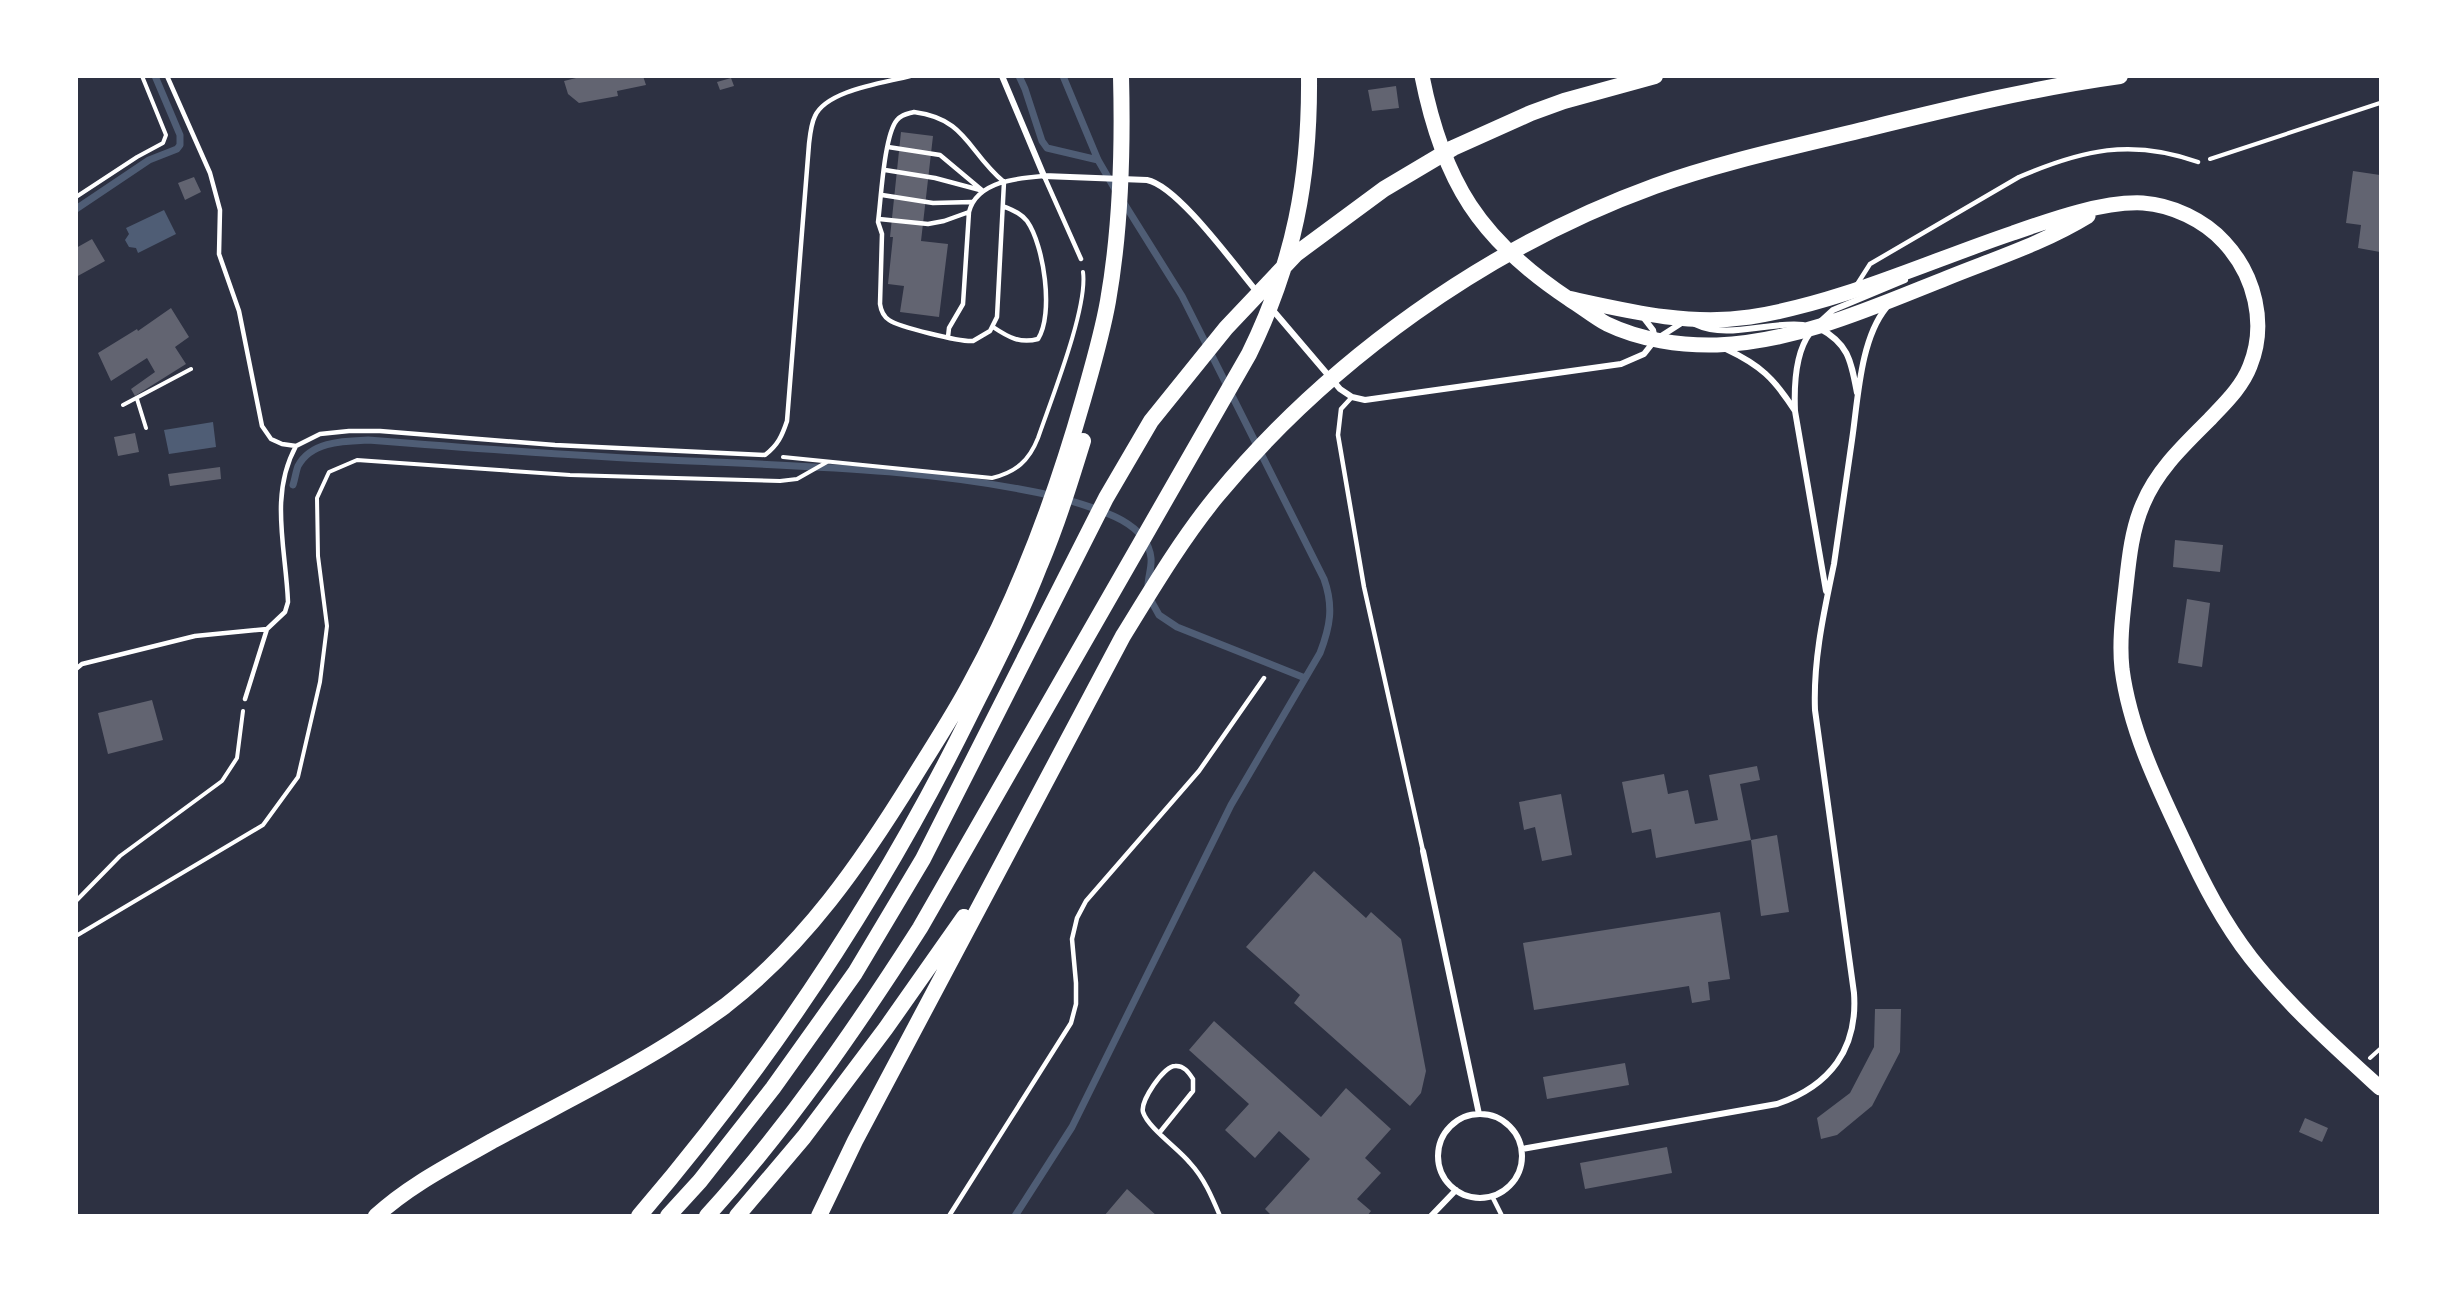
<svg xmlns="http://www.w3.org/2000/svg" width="2457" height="1292" viewBox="0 0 2457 1292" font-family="Manrope,sans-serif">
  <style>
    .water { fill: #4f5d75 }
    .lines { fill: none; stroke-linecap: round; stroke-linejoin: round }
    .stream { stroke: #4f5d75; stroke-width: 7 }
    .building { fill: #626471 }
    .path { stroke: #fff; stroke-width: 4 }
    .service { stroke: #fff; stroke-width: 4.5 }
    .minor { stroke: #fff; stroke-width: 6 }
    .primary { stroke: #fff; stroke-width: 15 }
    .trunk { stroke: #fff; stroke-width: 16 }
  </style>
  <rect width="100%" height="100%" fill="#2d3142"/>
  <!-- water -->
  <path class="water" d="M164,210l12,24 -38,19 -2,-5 -7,-1 -4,-7 4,-6 -3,-6z
    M213,422l3,25 -47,7 -5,-24z"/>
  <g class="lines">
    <!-- stream -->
    <path class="stream" d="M1019,76l6,13 17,52 5,7 51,12
      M1063,76l35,84 18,31
      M76,209l73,-49 28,-11 3,-4v-10l-25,-59
      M293,485c2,-6 3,-14 5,-19 13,-25 46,-25 70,-26 100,8 200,16 300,20 128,6 261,8 386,36
      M1064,499c29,9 83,21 87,59 1,9 -3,19 -3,28
      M1149,597l10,18 18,12 128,51
      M1015,1216l57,-89 159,-322 89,-152c10,-26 14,-46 4,-74l-142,-283 -60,-96"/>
  </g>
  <!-- building -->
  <path class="building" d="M576,76h67l3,9 -29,6 1,5 -39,7 -11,-9 -4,-13 12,-3z
    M731,78l3,8 -14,4 -3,-8z
    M1396,86l3,22 -27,3 -4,-21z
    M901,132l32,4 -12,105 27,3 -9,73 -39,-5 4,-26 -16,-2 5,-47h-3z
    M2353,171l27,4v77l-22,-4 3,-23 -15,-2z
    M194,177l7,15 -16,8 -7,-17z
    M92,239l13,22 -29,16v-29z
    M171,308l18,29 -14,10 11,17 -51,32 -4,-7 24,-17 -8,-14 -36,23 -13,-28 39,-24 1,2z
    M135,433l4,19 -21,4 -4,-19z
    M220,467l1,12 -51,7 -2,-12z
    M2175,540l48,5 -3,27 -47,-5z
    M2187,599l23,4 -8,64 -24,-4z
    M152,700l11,40 -55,14 -10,-41z
    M1757,766l3,14 -20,4 11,56 -95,18 -5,-29 -19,4 -10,-51 42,-8 4,20 20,-4 7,34 23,-4 -9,-45z
    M1561,794l11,61 -30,6 -7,-34 -11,3 -5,-28z
    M1777,835l12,77 -28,4 -10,-76z
    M1314,871l52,47 5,-6 30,27 25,132 -5,22 -11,13 -116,-103 6,-8 -54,-48z
    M1720,912l10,67 -22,3 2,18 -18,3 -3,-17 -155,24 -11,-67z
    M1875,1009h26l-1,43 -28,54 -35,29 -16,4 -4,-21 33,-25 24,-46z
    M1214,1021l107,96 25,-29 45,41 -26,29 16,15 -24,26 14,12 -4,5h-95l-7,-7 45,-50 -31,-28 -24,27 -30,-28 24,-26 -60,-54z
    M1625,1063l4,22 -82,14 -4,-22z
    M2305,1118l23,10 -6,14 -23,-10z
    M1667,1147l5,26 -87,16 -5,-26z
    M1127,1189l30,27h-53z"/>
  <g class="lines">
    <!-- path -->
    <path class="path" d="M2210,159l170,-56
      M76,197l61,-40 26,-14 3,-8 -24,-59
      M137,399l9,29
      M123,405l68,-36
      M783,457l209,21c24,-6 37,-17 46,-40 13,-38 50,-130 45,-166
      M76,901l44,-45 102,-75 15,-23 6,-47
      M76,936l187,-111 35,-48 22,-95 7,-56 -9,-70 -1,-58 12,-26 28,-12 213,15 210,6 17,-2 30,-17
      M2370,1058l10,-9"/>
    <!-- service -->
    <path class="service" d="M167,76l43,97 10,37 -1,44 20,57 23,115 9,13 11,5 14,2 24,-12 29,-3h31l175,14 210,10c13,-10 17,-19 22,-34l22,-277c1,-9 2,-20 6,-28 12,-26 69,-33 95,-40
      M914,112c53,7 53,39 90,70l-7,135 -7,14 -17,10c-13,1 -74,-14 -84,-21 -6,-4 -8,-9 -9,-16l2,-70 -4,-12c3,-22 6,-87 19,-102 5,-6 10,-6 17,-8z
      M888,147l52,8 43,36
      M885,170l50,8 45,12
      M882,195l51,8 39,-1
      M879,219l49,5 16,-3 25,-9
      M1856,286l14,-22 149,-87c63,-27 112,-39 179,-15
      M993,327c15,10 27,17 45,12 16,-25 6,-94 -11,-118 -6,-8 -15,-11 -24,-15
      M948,337l1,-9 14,-24 6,-92c8,-31 49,-34 75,-36l37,83
      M1352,397l-11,12 -3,26 26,152 59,264
      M76,669l6,-5 113,-28 72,-7 18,-17 3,-10c-2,-53 -19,-107 8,-156
      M245,699l22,-70
      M1160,1132l33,-41v-12c-4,-6 -9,-14 -18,-13 -11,0 -35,35 -32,46 5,16 36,37 47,51 14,15 22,34 30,53
      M1492,1196l10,20
      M949,1216l122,-193 5,-19v-21l-4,-44 5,-21 9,-17 113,-130 65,-93"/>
    <!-- minor -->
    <path class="minor" d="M1002,76l42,100 103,4c31,6 88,86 111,113
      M1271,308l69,81 12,8 13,3 256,-36 23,-10 11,-14 28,-18
      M1643,317l10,13 2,9
      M1821,321l12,-11 72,-30
      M1695,324c33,16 73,-3 108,1
      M1819,328c30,16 32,33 38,65
      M1810,333c-15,20 -16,54 -15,78l31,180
      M1726,349c34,16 48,29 69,62
      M1423,851l56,263
      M1438 1156a42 42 0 1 1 84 0a42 42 0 1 1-84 0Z
      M1522,1149l255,-45c53,-18 81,-55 77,-111l-39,-283c-2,-50 9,-98 19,-146 6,-41 12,-83 18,-124 6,-40 8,-100 34,-132
      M1431,1216l25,-26"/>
    <!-- primary -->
    <path class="primary" d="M1422,76c21,106 58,164 147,223 13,8 25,18 38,25 33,16 74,22 110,21 80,-3 157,-38 230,-67 47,-19 97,-35 141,-62
      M1568,298c60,13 119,28 182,19 90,-14 177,-55 263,-84 37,-13 90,-32 130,-30 29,2 61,17 81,39 31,33 43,82 26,124 -8,21 -25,37 -40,53 -26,26 -53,51 -67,85 -11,25 -14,54 -17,82 -3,27 -7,55 -4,83 8,61 36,118 62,173 19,41 39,80 67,116 38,48 84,89 129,130"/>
    <!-- trunk -->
    <path class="trunk" d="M376,1216c35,-32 76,-52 116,-75 79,-43 160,-81 233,-135 80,-62 136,-143 189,-229 19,-31 39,-61 56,-93 49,-89 85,-186 113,-284 9,-32 19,-65 25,-99 13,-74 15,-149 13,-225
      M639,1216c130,-152 241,-319 330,-499 25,-50 51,-100 71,-152 17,-40 30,-82 43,-124
      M668,1216l32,-35 73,-93 82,-115 68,-114 183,-361 45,-77 75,-93 70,-74 88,-65 69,-41 78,-35 33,-12 91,-25
      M707,1216c81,-89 149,-188 213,-288l329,-574c45,-92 61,-175 60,-278
      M737,1216l67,-79 82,-109 78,-111
      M819,1216l36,-75 268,-505c29,-47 58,-96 93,-139 113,-137 271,-250 439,-311 67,-24 138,-39 207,-56 86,-21 171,-42 258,-54"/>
  </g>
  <!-- border -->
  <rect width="2457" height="1292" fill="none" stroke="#ffffff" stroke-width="156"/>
</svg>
